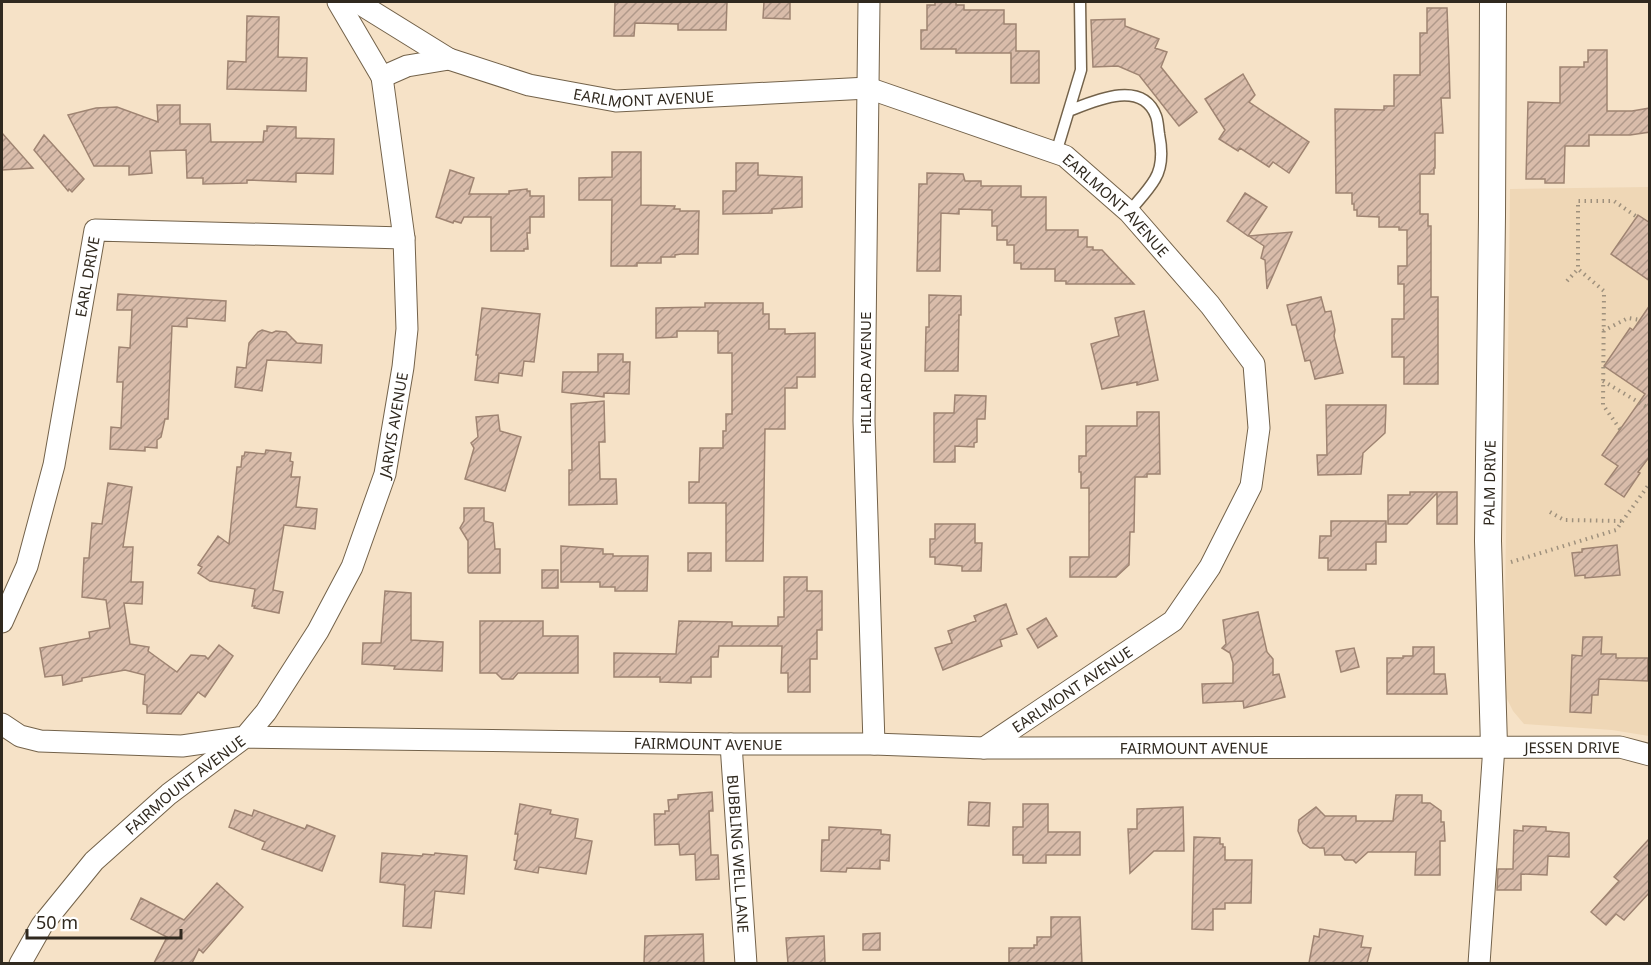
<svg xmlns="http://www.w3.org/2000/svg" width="1651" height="965" viewBox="0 0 1651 965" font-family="'Noto Sans',sans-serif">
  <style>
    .built { fill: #efd7b6 }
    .building { fill: url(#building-hatch); stroke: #9f8472; stroke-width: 1.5 }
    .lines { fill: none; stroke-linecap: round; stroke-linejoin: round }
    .service-casing { stroke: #73624a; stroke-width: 13 }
    .minor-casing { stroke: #73624a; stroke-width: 23 }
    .tertiary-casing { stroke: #73624a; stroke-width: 28 }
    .path { stroke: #9f917d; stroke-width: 4; stroke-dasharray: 1.5 4.5; stroke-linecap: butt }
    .service { stroke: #fff; stroke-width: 10 }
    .minor { stroke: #fff; stroke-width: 21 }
    .tertiary { stroke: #fff; stroke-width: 26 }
    .labels { text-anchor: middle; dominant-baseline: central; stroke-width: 5; stroke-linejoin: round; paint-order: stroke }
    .street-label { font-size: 15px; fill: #30291f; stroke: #fff }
  </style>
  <defs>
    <pattern id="building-hatch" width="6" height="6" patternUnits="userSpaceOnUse" patternTransform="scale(1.5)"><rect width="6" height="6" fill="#d9bcaa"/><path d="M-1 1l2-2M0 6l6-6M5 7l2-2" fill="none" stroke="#b0998a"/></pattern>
  </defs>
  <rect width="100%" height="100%" fill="#f6e2c7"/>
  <!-- built -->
  <path class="built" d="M1649,187v549l-37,-6 -88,-6 -11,-13 -9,-18 6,-504z"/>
  <!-- building -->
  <path class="building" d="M615,2h112l-1,28h-48v-6l-43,-1 -1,13h-20z
    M764,2h26v17l-27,-1z
    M935,2h21v3h8v5h40v14h12v27h23v32h-28v-30h-55v-4h-35v-19h6v-25h8z
    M1427,8h20l2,53 1,37h-9l2,35h-8v35h-1v6h-14v40h8v12h3v71h7v87h-34v-27h-12v-38h12v-35h-6v-18h9v-36h-8v-3h-20v-10l-22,-1v-6h-3v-6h-2v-11h-16l-1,-84 49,1v-4h10v-31h26v-42h7z
    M247,16l32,1 -1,40 29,1 -1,33 -79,-2 1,-28 18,1z
    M1125,19v7l34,13 -4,9 12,4 -6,15 36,45 -18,14 -40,-51 -21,-9 -25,1 -2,-47z
    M1588,50h19v61h25l18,-3v24l-20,3h-41v11h-24l-1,37h-19v-4h-19l2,-77 32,1v-36h24v-5h4z
    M1243,74l12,21 -6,7 60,40 -20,31 -16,-11 -4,5 -29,-19 -2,3 -19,-12 6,-9 -20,-31z
    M157,105h23v19h30l1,18h52l1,-11h3v-5l29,1v11l38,1 -1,35 -37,-1v9l-49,-2v3l-44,1v-6h-16l-1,-28 -36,1 2,22 -23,2v-9h-35l-26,-51 28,-7 21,-1 41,15z
    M2,133l31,35 -31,2z
    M44,135l40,44 -12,13 -3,-3 -1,2 -34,-41z
    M612,152h29v53l34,1 -1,3h6v2h19l-1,43h-17l-6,1v2h-14v6h-24v3h-26l1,-66h-33v-22l33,-1z
    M736,163h22v12l44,2v30l-30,2v4l-49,1v-23h13z
    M450,170l24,8 -5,16h40v-3l18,-2v2h3v5h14v21h-14v16h-3l1,16h-4v2h-33v-34h-27l-3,6 -7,-2 -1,2 -17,-6z
    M927,173l36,1 2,7h16v5h40v11h25v33h32v7h9v10h6v3h9l32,34h-68v-3h-11v-12h-34v-6h-7v-18h-7v-5h-10v-14h-5v-16l-33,-1v5l-18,-1 -1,58h-23l2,-87h8z
    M1245,193l22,14 -19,29 -21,-15z
    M1638,215l12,8v58l-39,-27z
    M1292,232l-25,57 -2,-29 -4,-2 3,-12 -15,-10z
    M118,294l108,7 -1,20 -38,-3v9l-15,-1 -4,93h-3l-4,18 -4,3v8l-12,-1v4l-35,-2 1,-22 10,1 2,-46h-6l2,-35 11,1 2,-38h-15z
    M929,295l32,1v19h-2l-1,56h-33l1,-44h3z
    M1321,297l4,15 6,-1 4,19 -1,6 9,37 -28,6 -5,-19 -5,1 -9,-36h-4l-5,-20z
    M705,303h58v11h6v15h16v5l30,-1v44h-18v11h-12v41h-20l-2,132h-37v-58h-37v-21h10l1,-34h23v-17h3v-17h6v-61h-14v-22h-41v6l-21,1v-30l49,-1z
    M1650,305v151l-12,16 2,1 -16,24 -19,-13 13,-18 -16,-11 43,-61 -41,-28 26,-38 3,2z
    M482,308l58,6 -6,48 -10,-1 -2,15 -23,-3 -1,10 -23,-3 3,-25h-2z
    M1144,311l14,69 -21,5v-3l-35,7 -11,-45 28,-8 -4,-18z
    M262,330l10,3 4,-2 10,1 11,11 25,2 -1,18 -54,-3 -5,31 -27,-4 2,-20 9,1 3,-25 9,-11z
    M598,354h25v8h7l-1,32 -25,-1v4l-42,-5 1,-20h35z
    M955,395l31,1 -1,23h-8v23l-3,1v4l-19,-1v16h-21v-49h20z
    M604,401l1,41h-6l1,37h16l1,25 -48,1v-35h3l-1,-66z
    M1326,405h60l-1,28 -22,20 -2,21 -43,1 -1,-20h10z
    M1137,412h22l1,62h-13v3h-12l-1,55h-4l-1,33 -13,12h-46v-20h19v-69h-8v-16h-2v-16h7v-30h51z
    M498,415l2,16 21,6 -16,54 -40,-12 9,-31 -3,-5 7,-6 -2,-20z
    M266,450l25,3 -1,8 3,1 -2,15h9l-4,30 21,2 -2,20 -31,-4 -11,65 10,2 -4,21 -25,-5 1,-2h-3l3,-17 -45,-8 -12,-8 4,-6 -4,-2 20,-29 11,8 8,-77h4l1,-11h2l1,-4 20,2z
    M108,483l24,4 -9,60h10l-2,35h12l-1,22 -18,-1 6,41 19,3 -1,4 29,21 14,-17 14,1 3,3 11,-14 14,11 -28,41 -7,-5 -17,22 -34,-1v-8l-4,-1 2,-29 -20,-5 -43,8v3l-19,4 -1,-10 -17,2 -5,-29 50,-10 -1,-6 21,-4 -4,-28 -24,-3 2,-39h5l3,-35 10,1z
    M1410,492h47v32h-20v-31l-30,31h-19v-29h22z
    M464,508h20v13l9,2 2,26h5v24h-31l-1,-1v-31l-8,-13 4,-7z
    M1331,521h55v21h-10v22h-10v6h-38v-12h-9l1,-22h11z
    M935,524h40v19h7l-1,28h-19v-5l-27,-2v-7h-5v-18h5z
    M1617,545l3,30 -35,3v-3l-10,1 -3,-23 10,-1v-3z
    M561,546l42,3v5h10v2h35l-1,35h-32v-4h-15v-5h-39z
    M688,553h23v18h-23z
    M542,570h16v18h-16z
    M784,577h23v14h15v39h-5v29h-7v33h-22v-19h-7l1,-27h-63l-1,11h-7v20h-20v6l-31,-1v-5h-46v-24l62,1 3,-33 53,1v4h46v-9h6z
    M385,591l26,2v47l32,2 -1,29 -48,-2 1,-3 -33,-2 1,-21h18z
    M1006,604l11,30 -17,6 2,6 -59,24 -8,-22 17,-5 -4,-12 28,-10 -2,-5z
    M1258,612l9,40 6,7v16l6,-1 6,23 -41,11 -1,-7 -40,2 -1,-19 31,-1v-20l-3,-10 -8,-5 4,-4 -3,-24z
    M1046,618l11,18 -19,12 -11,-19z
    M480,621h63v15h35v37h-60l-5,6h-11l-6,-6h-16z
    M1583,637h19l-1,17h15v4h32v23l-49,-2 -1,16h-6l-1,18 -21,-1 2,-57 10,1z
    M1413,647h21v27h11l2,20h-60v-36h16v-2h10z
    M1354,648l5,19 -18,5 -5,-21z
    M712,792l1,19h-4l2,44h7l1,24 -23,1 -1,-26 -15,1 -1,-11 -24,1 -1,-31h11v-3h4l-1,-11 10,-1v-4z
    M1396,795h26v8h8l11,8v11h3l1,19h-5v34h-25l1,-23h-48l-12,11 -3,-3h-8l-4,-5h-16l-1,-7h-14l-7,-5 -5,-12 1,-11 17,-13 9,9h31v5h37z
    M969,802l21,1 -1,23 -21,-1z
    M520,804l31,6 -1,4 28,5 -3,19 17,3 -6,33 -47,-7 -1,6 -23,-4 2,-8 -3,-1 4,-26h-3z
    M1023,804h25v28h32v23h-34v8h-23v-8h-10v-28h10z
    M1183,807l1,44h-30l-24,22 -2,-44h9v-20z
    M235,810l17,6 2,-6 51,19 2,-4 28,11 -13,35 -60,-22 3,-7 -36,-15z
    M1523,826l23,1v4l23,2v24l-21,-1 -1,19 -26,-1v16h-24l1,-21h15l1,-39 9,1z
    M829,827l52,3v4l9,1 -1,26 -9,-1v9l-33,-1 -1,4 -25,-1 1,-31h7z
    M1194,837l26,1v6h3v3h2v13h27l-1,43h-26v6h-12v21l-21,-1z
    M1650,838v54l-26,28 -8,-6 -10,11 -15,-13 28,-31 -5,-4z
    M382,853l40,3 1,-2 11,1 1,-2 32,3 -3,38 -29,-3 -4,37 -28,-2 2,-41 -25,-3z
    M217,883l26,24 -40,46 -4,-4 -7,14h-38l13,-26 -36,-18 10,-21 43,22z
    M1051,917h29l2,46h-73v-15h25v-3h3v-8h14z
    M1320,929l43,7 -2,11 10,1 -4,15h-58l5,-27 5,1z
    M880,933v17h-17v-16z
    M703,934l1,29h-60l1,-27z
    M824,936l1,27h-37l-2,-25z"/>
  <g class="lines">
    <!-- service casing -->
    <g class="service-casing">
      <path id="service" d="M1069,111c25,-10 73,-32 87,5 2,5 2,12 3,18 3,15 4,32 -4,45 -7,12 -18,23 -26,33
        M1056,153l25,-83 -1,-68"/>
    </g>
    <!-- minor casing -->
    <g class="minor-casing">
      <g id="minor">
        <path id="s1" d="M338,2l44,75 25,-11 42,-7 80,26 87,16 252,-13 197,68 64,56 81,93 44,59 5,64 -8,58 -41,81 -37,54 -189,127"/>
        <path d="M357,2l92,57"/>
        <path d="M869,2l-5,419 10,323"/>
        <path id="s2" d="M2,622l25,-56 27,-101 41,-235 309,8"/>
        <path id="s3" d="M2,724l18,12 20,5 142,5 63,-9 21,-25 52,-81 34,-64 33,-93 18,-107 4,-38 -3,-91 -22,-161"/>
        <path id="s4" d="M731,744l15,220"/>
        <path id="s5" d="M20,964l22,-39 52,-64 75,-67 76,-57 486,7h143l110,4 636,-1 30,8"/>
        <path d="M1479,964l15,-218"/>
      </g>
    </g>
    <!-- tertiary casing -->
    <g class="tertiary-casing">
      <path id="tertiary" d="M1493,2l-1,214 -4,325 6,205"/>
    </g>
    <!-- path -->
    <path class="path" d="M1567,281l11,-12
      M1603,331l25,-13 12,2
      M1603,381l47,28
      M1620,429l-17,-24 1,-114 -26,-22v-68h36l23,16
      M1550,512l14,8 58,1
      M1511,562l105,-32 34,-47"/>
    <!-- service -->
    <use href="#service" class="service"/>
    <!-- minor -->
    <use href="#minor" class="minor"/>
    <!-- tertiary -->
    <use href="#tertiary" class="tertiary"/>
  </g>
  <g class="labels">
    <!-- street labels -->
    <g class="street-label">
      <text stroke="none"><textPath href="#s1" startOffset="357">EARLMONT AVENUE</textPath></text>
      <text stroke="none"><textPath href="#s1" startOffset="861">EARLMONT AVENUE</textPath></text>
      <text stroke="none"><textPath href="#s2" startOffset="357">EARL DRIVE</textPath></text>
      <text transform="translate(865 373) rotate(-90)">HILLARD AVENUE</text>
      <text stroke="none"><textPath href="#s3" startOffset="598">JARVIS AVENUE</textPath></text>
      <text transform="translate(1489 483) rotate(-89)">PALM DRIVE</text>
      <text transform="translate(1072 689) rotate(-34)">EARLMONT AVENUE</text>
      <text stroke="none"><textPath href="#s5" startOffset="786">FAIRMOUNT AVENUE</textPath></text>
      <text stroke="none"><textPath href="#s5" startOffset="1272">FAIRMOUNT AVENUE</textPath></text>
      <text stroke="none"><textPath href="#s5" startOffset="1650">JESSEN DRIVE</textPath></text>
      <text stroke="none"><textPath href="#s5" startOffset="246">FAIRMOUNT AVENUE</textPath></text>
      <text stroke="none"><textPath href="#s4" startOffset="110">BUBBLING WELL LANE</textPath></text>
    </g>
  </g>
  <!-- border -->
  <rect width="1651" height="965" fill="none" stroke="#30291f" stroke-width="6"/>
  <!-- scale -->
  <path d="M27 929v9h154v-9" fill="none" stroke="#30291f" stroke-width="3"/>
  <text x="36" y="929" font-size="18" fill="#30291f" stroke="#ffffff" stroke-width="4.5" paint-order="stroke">50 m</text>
</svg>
